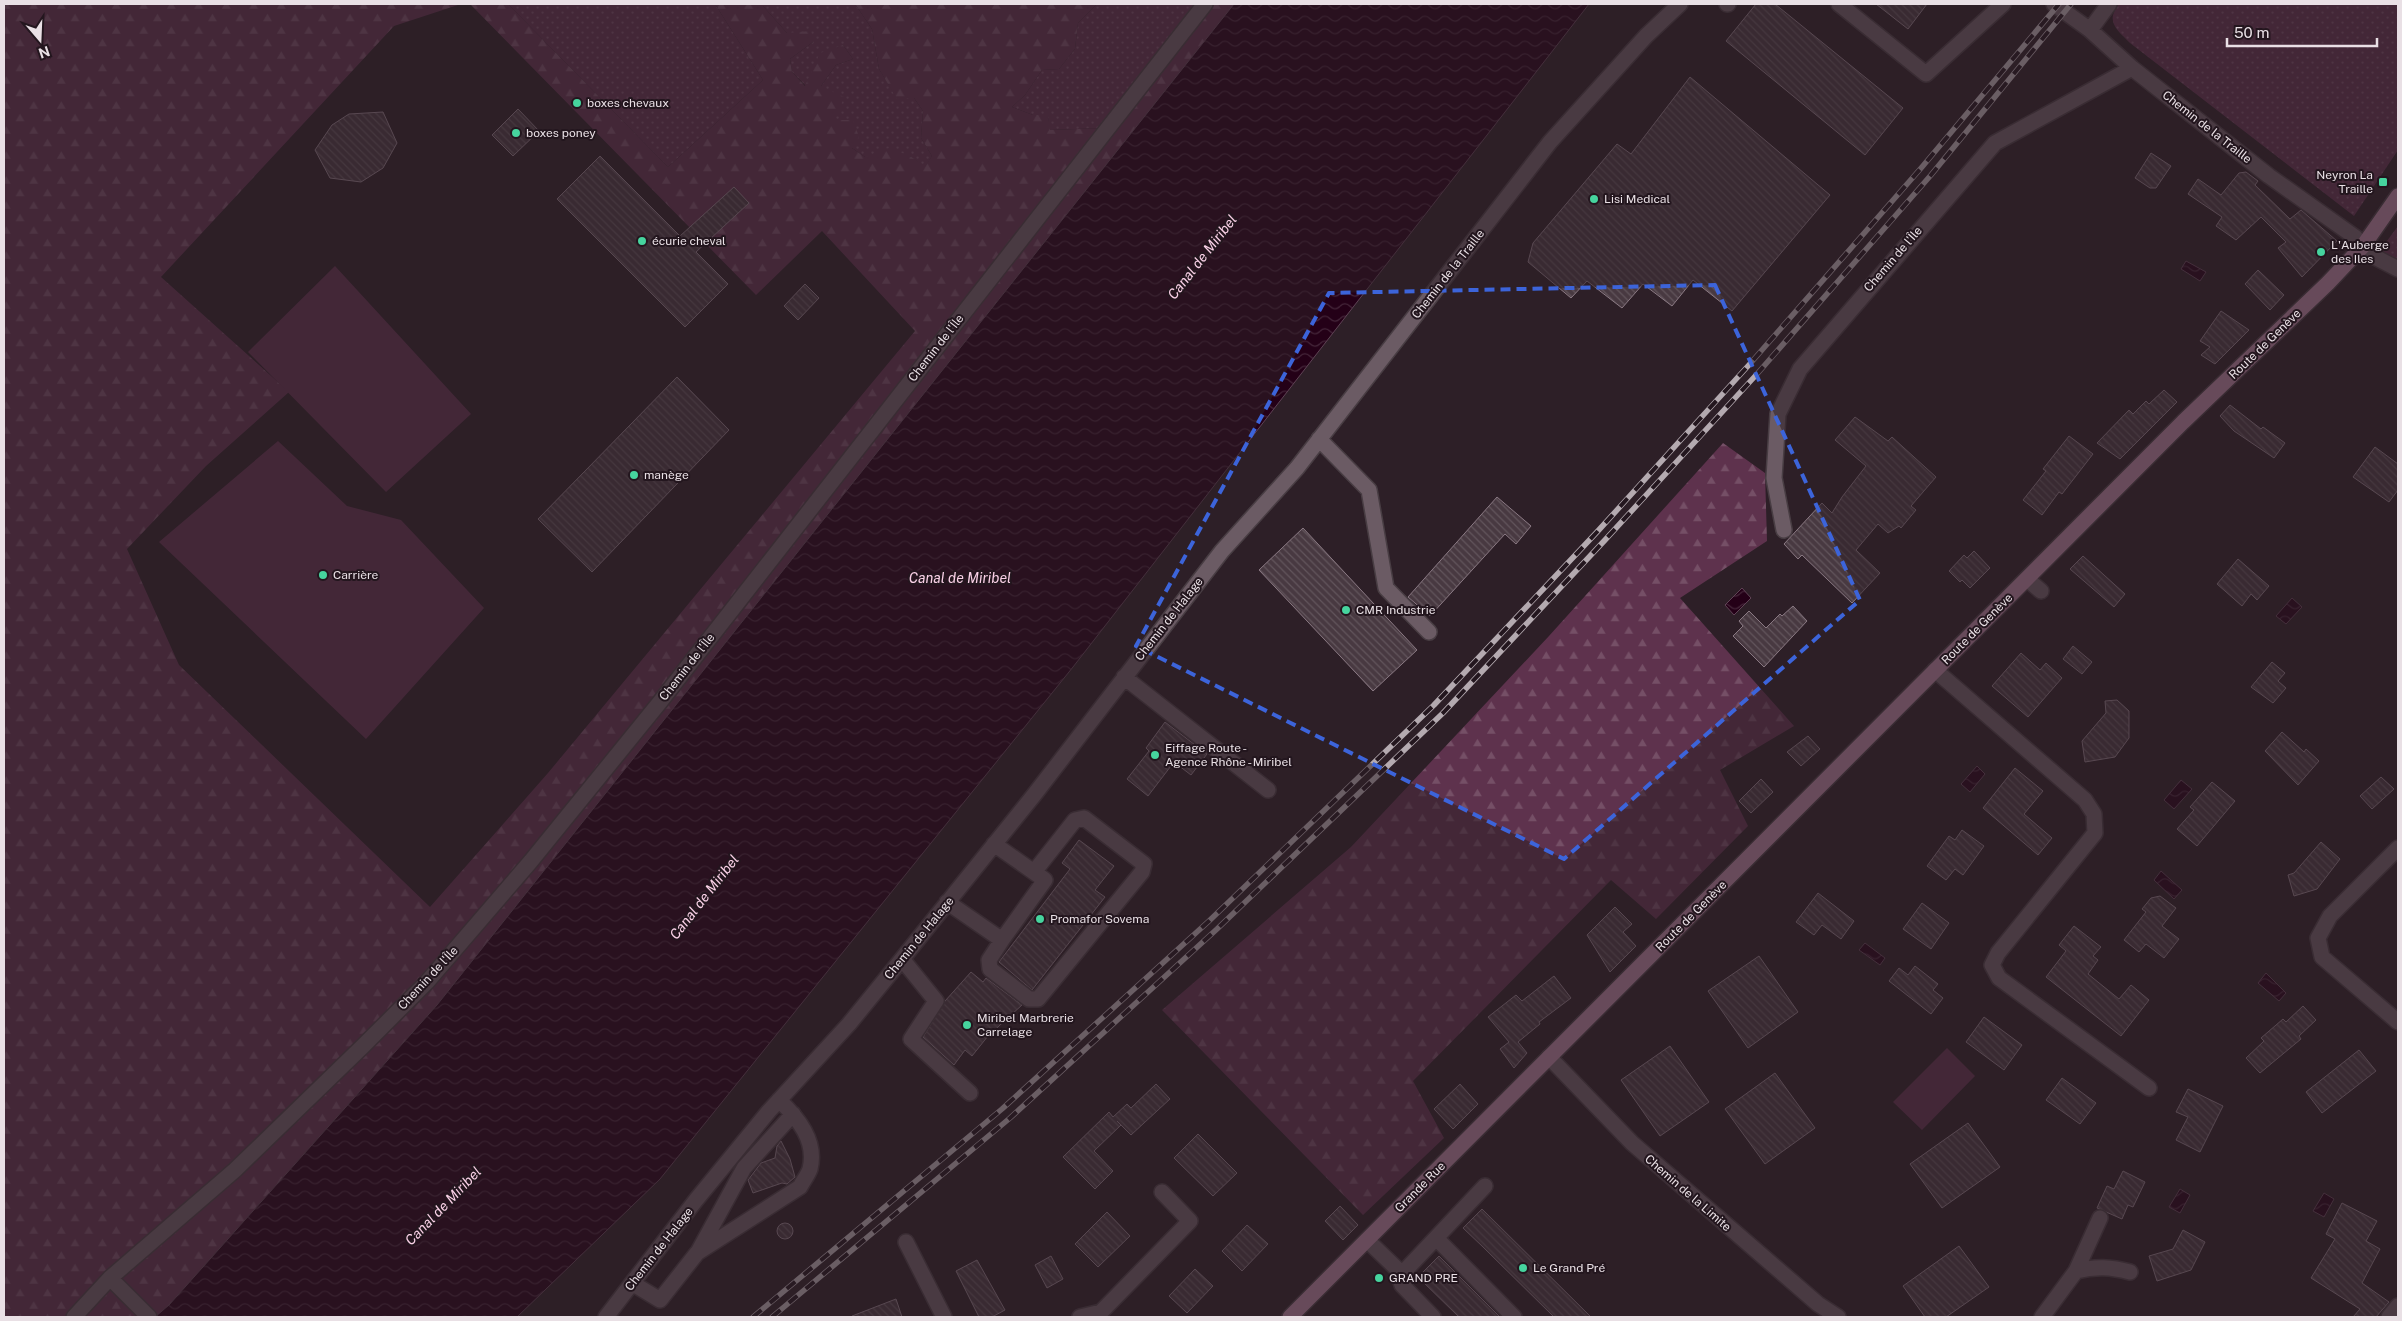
<svg xmlns="http://www.w3.org/2000/svg" width="2402" height="1321" viewBox="0 0 2402 1321" font-family="'Public Sans',sans-serif">
  <style>
    .grass { fill: url(#grass-dots) }
    .forest { fill: url(#forest-firs) }
    .park { fill: #5e324d }
    .water { fill: url(#water-waves); stroke: #5f4355 }
    .building { fill: url(#building-back-hatch); stroke: #8a7983 }
    .lines { fill: none; stroke-linecap: round; stroke-linejoin: round }
    .minor-casing { stroke: #483d43; stroke-width: 18 }
    .major-casing { stroke: #483d43; stroke-width: 18 }
    .minor { stroke: #6b5b64; stroke-width: 15 }
    .major { stroke: #ae7f9a; stroke-width: 15 }
    .rail-casing { stroke: #b4aab0; stroke-width: 5.5 }
    .rail { stroke: #23161e; stroke-width: 4; stroke-dasharray: 11; stroke-linecap: butt }
    .marked { fill: none; stroke: #3c64da; stroke-width: 4; stroke-dasharray: 10 6; stroke-linejoin: round }
    .poi-dot { fill: #46d49e; stroke: #23161e; stroke-width: 2 }
    .labels { text-anchor: middle; dominant-baseline: central; stroke-width: 4; stroke-linejoin: round; paint-order: stroke }
    .poi-label { font-size: 12px; fill: #e9e0e5; stroke: #23161e; text-anchor: start }
    .street-label { font-size: 12px; fill: #e9e0e5; stroke: #23161e }
    .water-label { font-size: 14px; font-style: italic; fill: #fad1e7; stroke: #23161e }
  </style>
  <defs>
    <pattern id="grass-dots" width="8" height="8" patternUnits="userSpaceOnUse" patternTransform="scale(1.25)"><rect width="8" height="8" fill="#5e324d"/><path d="M2 2h.1M6 6h.1" fill="none" stroke="#754f66" stroke-width="1.8" stroke-linecap="round"/></pattern>
    <pattern id="forest-firs" width="22" height="20" patternUnits="userSpaceOnUse" patternTransform="scale(1.25)"><rect width="22" height="20" fill="#5e324d"/><path d="M5 1l3.5 6h-7zM16 11l3.5 6h-7z" fill="#754f66"/></pattern>
    <pattern id="water-waves" width="16" height="10" patternUnits="userSpaceOnUse" patternTransform="scale(1.25)"><rect width="16" height="10" fill="#240017"/><path d="M0 5q4-4 8 0t8 0" fill="none" stroke="#442539"/></pattern>
    <pattern id="building-back-hatch" width="6" height="6" patternUnits="userSpaceOnUse" patternTransform="scale(1.25)"><rect width="6" height="6" fill="#483941"/><path d="M-1 5l2 2M0 0l6 6M5-1l2 2" fill="none" stroke="#62555c"/></pattern>
  </defs>
  <rect width="100%" height="100%" fill="#2d1f27"/>
  <!-- grass -->
  <path class="grass" d="M508,4h207l48,76 -95,87z
    M763,4h92l17,25 7,40 18,29h17l9,13 -2,27 11,18 -7,11 -15,-11 -45,1 -13,-9 -17,-28 -14,-34 15,-21 17,-6 -10,-14 -37,41 -14,-14 -2,-13 23,-17 -26,-9 -24,-27z
    M1097,4h104l-97,124 -55,2 -1,-15h-15l-21,-8 13,-12 17,-25 17,-1 16,-20 3,-26z
    M2119,4h279v146l-44,66 -224,-173c-13,-13 -25,-21 -11,-39z
    M2398,226v34l-7,-2 -8,-7 1,-6z"/>
  <!-- forest -->
  <path class="forest" d="M4,4h457l-67,22 -233,251 128,115 -83,74 -79,83 52,116 251,242 118,-134 367,-442 -93,-100 -66,64 -286,-291h38l160,163 95,-87 -48,-76h48v2l24,27 24,-2 2,11 -23,17 2,13 13,14 15,-33 23,-8 10,14 -17,6 -15,21 23,11 -9,23h18l6,17 -7,11 13,9 24,-9 21,8 15,10 7,-10 -11,-18 2,-27 -9,-13 -17,1 -18,-30 -7,-40 -17,-25h242l-19,19 -3,26 -16,20 -17,1 -17,25 -13,12 21,8h15l2,15 54,-2 97,-124h62l-826,1001 -268,300 -14,12h-151z
    M1723,443l42,30 2,68 -87,57 114,128 -74,44 28,56 -92,93 -45,-39 -198,201 31,57 -81,77 -201,-205 189,-163 198,-211z"/>
  <!-- park -->
  <path class="park" d="M335,266l136,148 -85,78 -138,-140z
    M278,441l69,65 54,14 83,88 -118,131 -207,-197z
    M1947,1048l28,28 -53,54 -29,-28z"/>
  <!-- water -->
  <path class="water" d="M1234,4h355l-516,663 -413,512 -143,138h-362l14,-12 268,-300z
    M2186,261l20,11 -6,9 -19,-12z
    M1742,588l9,10 -17,17 -9,-10z
    M2292,598l10,9 -16,17 -10,-8z
    M1977,766l8,8 -15,18 -9,-8z
    M2181,780l11,9 -18,20 -10,-9z
    M2161,871l21,19 -8,9 -20,-19z
    M1865,943l20,15 -5,7 -21,-15z
    M2266,973l20,20 -7,8 -21,-18z
    M2180,1189l10,6 -10,18 -11,-6z
    M2324,1193l10,6 -10,18 -11,-6z"/>
  <!-- building -->
  <path class="building" d="M1756,4h19l128,104 -38,47 -139,-114z
    M1876,4h51l-19,25z
    M1690,77l140,118 -98,116 -39,-31 -21,26 -29,-22 -21,24 -35,-27 -16,17 -43,-36 5,-19 84,-99 14,10z
    M518,109l21,22 -26,25 -21,-21z
    M383,112l14,31 -14,25 -22,14 -31,-4 -15,-28 17,-25 17,-11z
    M2151,153l20,13 -15,22h-6l-15,-10z
    M600,156l80,80 54,-49 15,16 -53,49 32,32 -43,43 -128,-128z
    M2246,172l12,9 -3,4 35,34 11,-9 36,31 -35,36 -24,-29 8,-6 -25,-25 -25,23 -20,-14 6,-9 -34,-23 10,-15 23,16 18,-22z
    M2258,270l26,25 -14,15 -25,-26z
    M805,284l14,14 -21,22 -14,-14z
    M2221,311l28,19 -34,34 -14,-9 9,-8 -10,-6z
    M677,377l52,53 -137,142 -54,-53z
    M2164,390l13,12 -57,57 -23,-16 32,-33 4,4 13,-13 3,3z
    M2230,405l31,24 2,-2 22,16 -11,15 -40,-27 -14,-15z
    M1855,417l33,24 4,-4 44,40 -25,29 5,4 -15,18 -2,-2 -11,7 -10,-9 -22,26 24,23 -28,30 -50,-48 -4,4 -14,-15 38,-41 10,10 10,-16 24,-31 -31,-26z
    M2069,436l24,18 -31,40 -3,-2 -17,23 -19,-15 23,-29 -3,-2z
    M2375,447l23,17v26l-9,12 -36,-25z
    M1497,497l34,29 -15,18 -11,-10 -75,82 -22,-19z
    M1303,528l114,122 -44,41 -114,-121z
    M1974,551l16,17 -20,20 -8,-8 -2,2 -11,-11 15,-16 3,3z
    M2083,556l42,38 -11,13 -44,-38z
    M2238,559l31,27 -12,14 -6,-6 -9,12 -25,-22z
    M1793,606l14,15 -43,46 -31,-31 10,-10 -4,-5 10,-10 17,17 14,-14 2,2z
    M2073,646l19,16 -10,12 -19,-15z
    M2021,653l19,17 6,-7 16,15 -34,39 -36,-31z
    M2272,662l13,11 -7,8 8,7 -13,15 -22,-16z
    M2117,700l12,11v27l-14,19 -30,5 -3,-21 24,-28 -1,-12z
    M1165,722l42,32 -16,21 -17,-13 -26,34 -21,-17 22,-28 -3,-3z
    M2282,732l22,20 2,-3 13,12 -21,24 -33,-34z
    M1808,736l12,13 -19,17 -14,-14z
    M2015,768l28,23 -19,23 28,24 -14,17 -55,-47z
    M2381,777l13,12 -22,20 -12,-13z
    M1761,779l12,13 -22,21 -12,-12z
    M2212,782l23,19 -38,45 -20,-17 17,-19 -4,-3z
    M1962,830l22,16 -21,29 -8,-6 -9,11 -19,-14 22,-30 6,4z
    M1079,840l35,26 -19,24 10,7 -73,93 -33,-28 71,-93 -8,-6z
    M2321,842l19,17 -23,30 -23,7 -6,-21 6,-2z
    M1818,893l36,28 -13,18 -19,-14 -8,10 -18,-13z
    M2160,896l16,12 -14,18 17,13 -15,19 -18,-14 -7,8 -15,-12 22,-28 -4,-3 9,-11z
    M1922,903l27,20 -18,26 -28,-20z
    M1615,907l17,17 -9,8 13,14 -26,26 -23,-37z
    M2074,926l27,21 -8,9 5,4 -10,14 31,25 12,-14 18,15 -28,36 -75,-59 20,-26 -7,-6z
    M1759,956l39,56 -50,36 -40,-57z
    M1915,966l23,18 -5,6 10,8 -12,16 -42,-33 10,-13 9,7z
    M971,972l12,10 3,-4 36,27 -34,31 -16,20 -7,-6 -11,15 -31,-28 22,-36z
    M1554,976l17,22 -32,24 1,2 -22,18 9,11 -13,15 -14,-19 9,-7 -21,-25 28,-22 6,6z
    M2303,1006l13,14 -17,16 2,3 -41,34 -14,-15 18,-17 -3,-3 22,-19 3,3z
    M1984,1017l38,28 -18,25 -38,-28z
    M1670,1046l39,56 -49,34 -39,-56z
    M2359,1050l17,21 -54,42 -16,-21z
    M1775,1073l40,55 -50,36 -40,-55z
    M2062,1078l34,25 -16,21 -34,-24z
    M1156,1084l14,15 -39,36 -14,-14 4,4 -27,26 19,20 -18,18 -32,-32 46,-45 4,5 14,-13 4,4z
    M1460,1084l18,20 -25,25 -19,-20z
    M2188,1089l35,17 -23,46 -24,-12 12,-23 -12,-5z
    M1968,1123l32,44 -58,41 -32,-44z
    M1198,1134l39,39 -24,23 -39,-38z
    M781,1141l9,18 5,18 -8,7 -5,-1 -29,10 -5,-13 13,-17 14,-5 2,-12z
    M2123,1171l22,11 -12,25 -5,-2 -6,14 -25,-11 10,-22 7,3z
    M2342,1203l35,18 -11,20 14,8 -18,34 27,19 -13,15h-23l7,-8 -49,-31 24,-39 -9,-5z
    M1340,1206l18,19 -15,15 -18,-19z
    M1482,1209l109,108h-37l-71,-70 -20,-19z
    M1107,1212l23,24 -32,31 -23,-23z
    M777 1231a8 8 0 1 1 16 0a8 8 0 1 1-16 0Z
    M1247,1225l21,19 -26,27 -20,-20z
    M2183,1230l22,12 -14,28 -34,11 -8,-25 24,-7z
    M1959,1246l30,41 -43,30h-21l-22,-31z
    M1051,1256l12,23 -16,9 -12,-23z
    M1439,1256l61,61h-41l-41,-40z
    M977,1260l28,50 -13,7h-13l-23,-46z
    M1195,1269l18,17 -26,27 -18,-17z
    M896,1299l6,18h-50v-1z"/>
  <g class="lines">
    <!-- minor casing -->
    <g class="minor-casing">
      <path id="minor" d="M1727,4h1
        M1839,4l87,70 77,-70
        M2054,4l36,26 42,38 137,108 86,61 16,18 27,14
        M2090,30l19,-26
        M1319,439l50,51 17,98 43,44
        M1784,530l-10,-52 4,-64 22,-45 195,-226 137,-75
        M2027,579l14,12
        M1935,670l150,130 9,14 1,19 -97,120 -6,12 7,13 150,110
        M1124,677l144,113
        M2398,848l-68,68 -12,22 4,19 76,65
        M947,902l55,38 43,-60 -51,-36
        M1002,940l-13,20 1,9 39,30h9l104,-127 2,-8 -60,-46 -9,2 -41,52
        M902,959l34,42 -25,38 59,54
        M1549,1057l83,86 186,161 20,13
        M1436,1238l78,79
        M1367,1240l29,28 6,17 31,32
        M906,1242l38,75
        M698,1252l46,-84 49,-54
        M2076,1271l24,-53
        M1400,1276l85,-90
        M110,1278l39,39
        M632,1283l28,17 37,-47 103,-66c3,-6 8,-12 10,-18 7,-28 -12,-51 -31,-69
        M74,1317l36,-39 125,-108 127,-123 65,-65 104,-121 129,-159 545,-698
        M606,1317l90,-117 73,-89 80,-87 53,-65 132,-164 188,-244 75,-83 253,-326 96,-106 34,-32
        M1080,1317l21,-5 89,-91 -28,-29
        M2042,1317l34,-46c20,-5 35,-4 54,1
        M2389,1317l9,-11"/>
    </g>
    <!-- major casing -->
    <g class="major-casing">
      <path id="major" d="M1290,1317l893,-895 145,-139 35,-37 35,-50"/>
    </g>
    <!-- minor -->
    <use href="#minor" class="minor"/>
    <!-- major -->
    <use href="#major" class="major"/>
    <!-- rail casing -->
    <g class="rail-casing">
      <path id="rail" d="M753,1317l249,-208 207,-188 225,-216 163,-173 151,-166 174,-199 137,-163
        M772,1317l238,-199 207,-189 226,-216 162,-173 152,-166 174,-199 140,-171"/>
    </g>
    <!-- rail -->
    <use href="#rail" class="rail"/>
  </g>
  <!-- marked area -->
  <path d="M0 0H2402V1321H0ZM1715,285l145,315 -296,259 -428,-213 193,-353z" fill="#2d1f27" fill-opacity=".55" fill-rule="evenodd"/>
  <path class="marked" d="M1715,285l145,315 -296,259 -428,-213 193,-353z"/>
  <!-- markers -->
  <g class="poi-dot">
    <circle cx="577" cy="103" r="5"/>
    <circle cx="516" cy="133" r="5"/>
    <rect x="2378" y="177" width="10" height="10" rx="2.5"/>
    <circle cx="1594" cy="199" r="5"/>
    <circle cx="642" cy="241" r="5"/>
    <circle cx="2321" cy="252" r="5"/>
    <circle cx="634" cy="475" r="5"/>
    <circle cx="323" cy="575" r="5"/>
    <circle cx="1346" cy="610" r="5"/>
    <circle cx="1155" cy="755" r="5"/>
    <circle cx="1040" cy="919" r="5"/>
    <circle cx="967" cy="1025" r="5"/>
    <circle cx="1523" cy="1268" r="5"/>
    <circle cx="1379" cy="1278" r="5"/>
  </g>
  <g class="labels">
    <!-- poi labels -->
    <g class="poi-label">
      <text x="587" y="103">boxes chevaux</text>
      <text x="526" y="133">boxes poney</text>
      <text x="2373" y="175" text-anchor="end">Neyron La<tspan x="2373" dy="14">Traille</tspan></text>
      <text x="1604" y="199">Lisi Medical</text>
      <text x="652" y="241">écurie cheval</text>
      <text x="2331" y="245">L'Auberge<tspan x="2331" dy="14">des Iles</tspan></text>
      <text x="644" y="475">manège</text>
      <text x="333" y="575">Carrière</text>
      <text x="1356" y="610">CMR Industrie</text>
      <text x="1165" y="748">Eiffage Route -<tspan x="1165" dy="14">Agence Rhône - Miribel</tspan></text>
      <text x="1050" y="919">Promafor Sovema</text>
      <text x="977" y="1018">Miribel Marbrerie<tspan x="977" dy="14">Carrelage</tspan></text>
      <text x="1533" y="1268">Le Grand Pré</text>
      <text x="1389" y="1278">GRAND PRE</text>
    </g>
    <!-- street labels -->
    <g class="street-label">
      <text transform="translate(2207 127) rotate(38)">Chemin de la Traille</text>
      <text transform="translate(1893 259) rotate(-49)">Chemin de l'Île</text>
      <text transform="translate(1448 274) rotate(-52)">Chemin de la Traille</text>
      <text transform="translate(2265 344) rotate(-44)">Route de Genève</text>
      <text transform="translate(936 348) rotate(-52)">Chemin de l'Île</text>
      <text transform="translate(1169 619) rotate(-52)">Chemin de Halage</text>
      <text transform="translate(1977 629) rotate(-45)">Route de Genève</text>
      <text transform="translate(687 667) rotate(-52)">Chemin de l'Île</text>
      <text transform="translate(1691 916) rotate(-45)">Route de Genève</text>
      <text transform="translate(919 938) rotate(-51)">Chemin de Halage</text>
      <text transform="translate(428 978) rotate(-47)">Chemin de l'Île</text>
      <text transform="translate(1420 1187) rotate(-45)">Grande Rue</text>
      <text transform="translate(1688 1193) rotate(41)">Chemin de la Limite</text>
      <text transform="translate(659 1249) rotate(-52)">Chemin de Halage</text>
    </g>
    <!-- water labels -->
    <g class="water-label">
      <text transform="translate(1202 257) rotate(-52)">Canal de Miribel</text>
      <text x="960" y="578">Canal de Miribel</text>
      <text transform="translate(704 897) rotate(-52)">Canal de Miribel</text>
      <text transform="translate(443 1206) rotate(-46)">Canal de Miribel</text>
    </g>
  </g>
  <!-- border -->
  <rect width="2402" height="1321" fill="none" stroke="#e9e0e5" stroke-width="10"/>
  <!-- north arrow -->
  <g transform="translate(40 40) rotate(161)" stroke="#23161e" stroke-width="4" paint-order="stroke">
  <path d="M0-4L9 19L0 12L-9 19Z" fill="#e9e0e5"/>
  <text y="-8" font-size="14" font-weight="bold" text-anchor="middle" fill="#e9e0e5">N</text>
  </g>
  <!-- scale -->
  <path d="M2227 38v8h150v-8" fill="none" stroke="#e9e0e5" stroke-width="2.5"/>
  <text x="2234" y="38" font-size="15" fill="#e9e0e5" stroke="#23161e" stroke-width="4" paint-order="stroke">50 m</text>
</svg>
